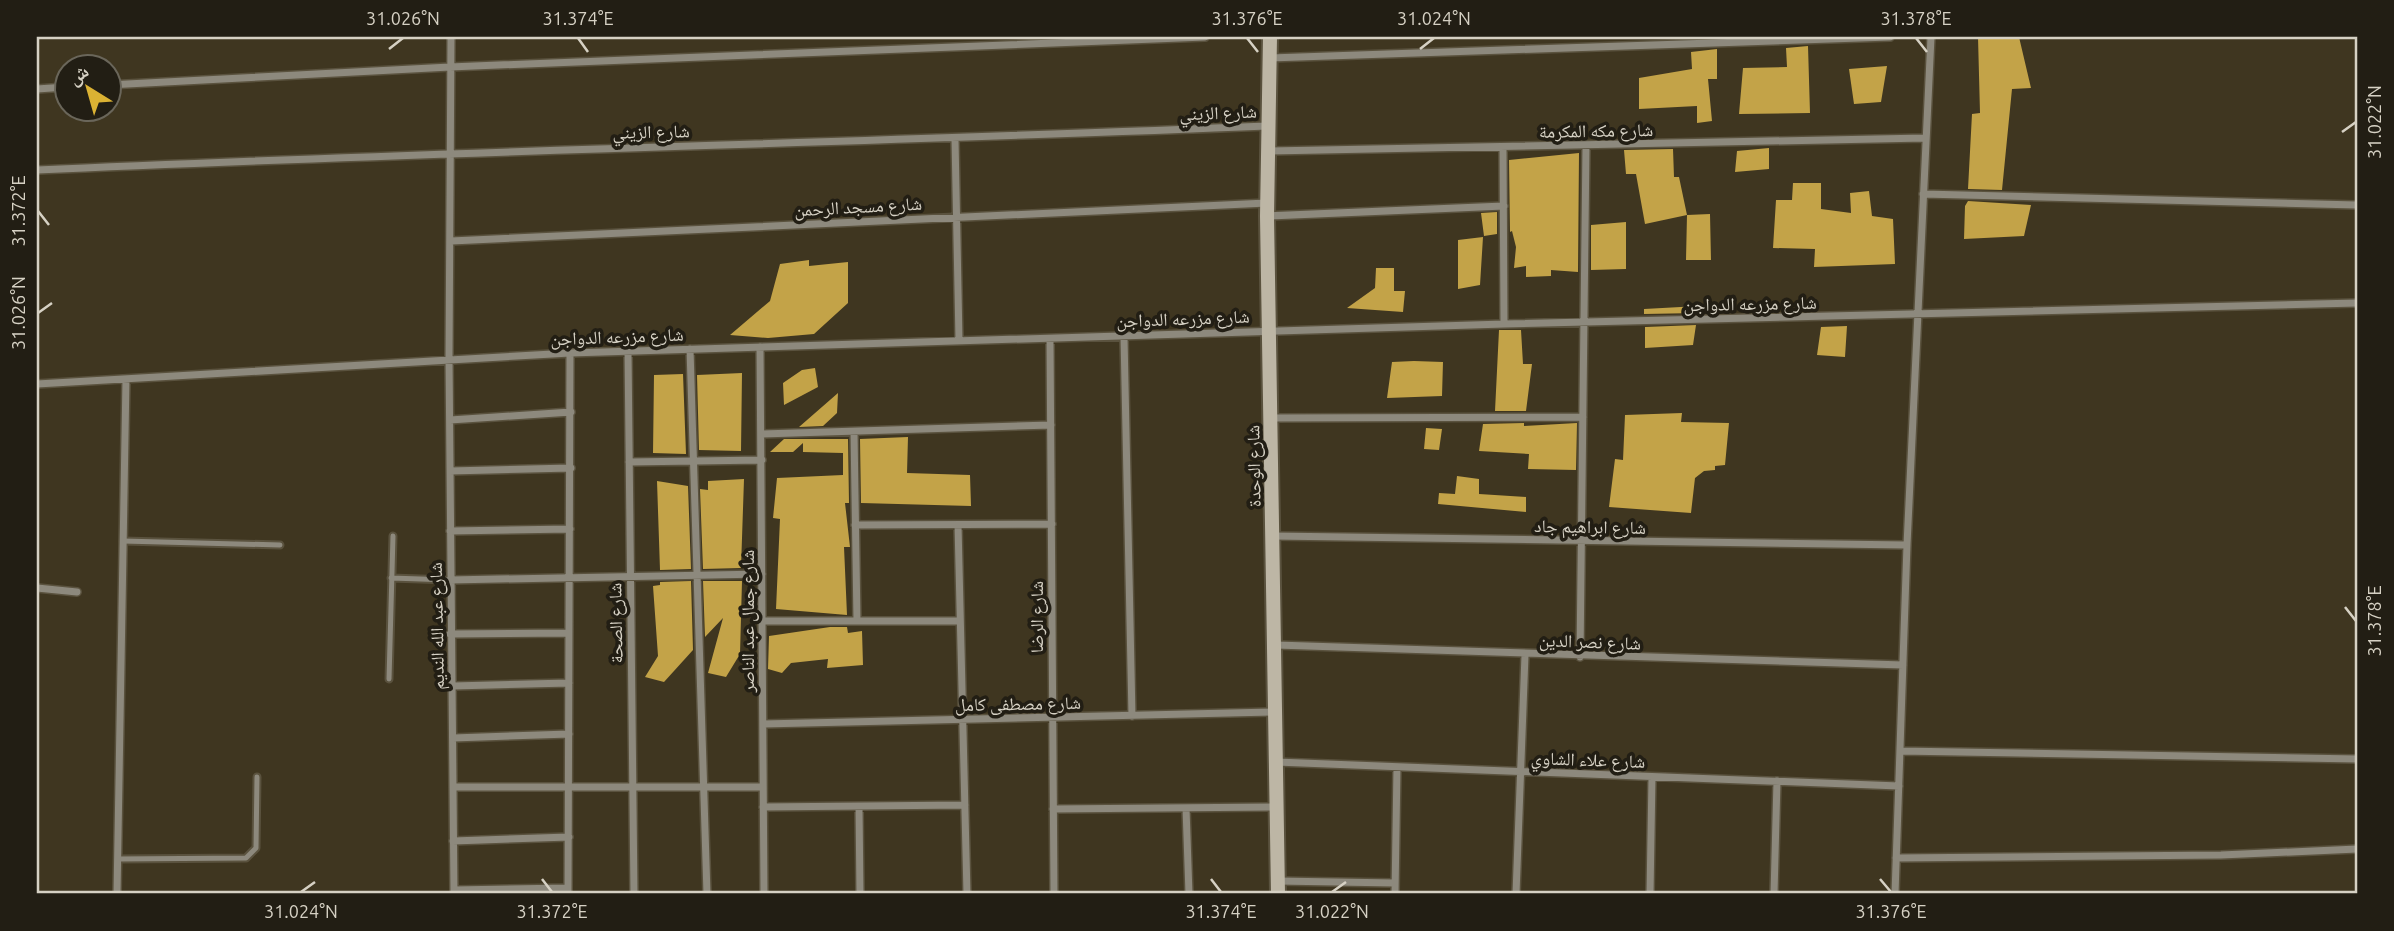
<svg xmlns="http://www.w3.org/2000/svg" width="2394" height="931" viewBox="0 0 2394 931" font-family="Ubuntu,'Noto Naskh Arabic',sans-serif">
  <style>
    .building { fill: #c3a348 }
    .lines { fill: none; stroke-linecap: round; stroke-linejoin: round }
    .lane-casing { stroke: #5a523e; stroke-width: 9 }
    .street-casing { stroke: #5a523e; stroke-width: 10 }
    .secondary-casing { stroke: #5a523e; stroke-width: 18 }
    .lane { stroke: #8d897d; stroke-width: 5 }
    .street { stroke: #8d897d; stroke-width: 7 }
    .secondary { stroke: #bdb6a5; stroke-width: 14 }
    .ticks { fill: none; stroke: #d6d1c4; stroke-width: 2.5 }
    .labels { text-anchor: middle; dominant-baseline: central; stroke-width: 7; stroke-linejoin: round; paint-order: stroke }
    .street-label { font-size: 18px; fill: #d6d1c4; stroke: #221e14 }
    .neatline { fill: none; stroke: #d6d1c4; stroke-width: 2.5 }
    .ticks-label { font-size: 18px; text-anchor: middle; fill: #d6d1c4 }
  </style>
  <rect width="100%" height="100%" fill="#3f3620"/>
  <!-- building -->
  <path class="building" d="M1978,37h41l12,51 -19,1 -10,101 -34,-1 4,-75 8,-1z
    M1808,46l2,67 -71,1 4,-46 44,-1 -1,-19z
    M1717,49v30h-9l4,42 -15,2v-17l-58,3v-31l53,-9 -1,-17z
    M1887,66l-6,36 -27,2 -5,-35z
    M1769,148v21l-34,3 2,-21z
    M1673,149l1,28h5l8,38 -42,9 -9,-50h-10l-2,-24z
    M1579,153l-1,119 -27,-2v6l-25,1v-11l-12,2 2,-21 -4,-16 -2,1 -1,-72z
    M1793,183h28v26l30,4 -1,-20 19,-2 3,25 21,3 2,45 -81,3 1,-18 -42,-1 3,-48h16z
    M1968,201l63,4 -7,31 -60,3 1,-33z
    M1497,212v22l-13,2 -3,-23z
    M1710,214l1,46h-25l1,-45z
    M1626,222v47l-35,1v-45z
    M1483,237l-3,48 -22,4v-49z
    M809,260v6l39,-4v41l-34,31 -46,4 -38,-3 40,-34 10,-37z
    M1376,268h18v23h11l-2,21 -56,-4 28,-20z
    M1699,306l-1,7 -54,1v-5z
    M1696,325l-3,20 -48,3v-21z
    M1847,326l-2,31 -28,-2 4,-28z
    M1499,330h22l2,34h9l-6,47h-31z
    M1414,361l29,1 -1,34 -55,2 5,-36z
    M815,368l3,19 -34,18 -1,-22 19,-13z
    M742,373l-1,78 -42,-1 -2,-75z
    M683,374l3,80 -33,-1 1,-78z
    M838,393l-1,20 -14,13 -24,1z
    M1682,413l-1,9 48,1 -4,42 -10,1v4l-11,1 -9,7 -4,35 -82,-6 6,-48 8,1 2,-45z
    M1524,423v3l53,-3 -1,47 -48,-1 1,-15 -50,-3 4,-27z
    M1426,428l16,1 -3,21 -15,-1z
    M908,437l-1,36 63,2 1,31 -110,-3 -1,-64z
    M784,439h64l1,64h-4l5,44h-6l3,68 -71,-6 4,-90 -7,-1 4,-40 66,-3v-22l-40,-1v-9l-10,9h-23z
    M1457,476l22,3v15l47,3v15l-88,-8 1,-11 16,1z
    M744,479l-3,89 -38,1 -3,-80 8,1v-9z
    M657,481l31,5 3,83 -31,1z
    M691,581l2,69 -29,32 -19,-5 13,-21 -5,-70 7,-1v-3z
    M703,581h39l-2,73 -14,23 -18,-4 15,-55 -18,19z
    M830,627h17l1,6 14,-2 1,34 -36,3 1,-9 -37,4 -9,10 -14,-4 1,-33z"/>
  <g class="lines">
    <!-- lane casing -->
    <g class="lane-casing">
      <path id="lane" d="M123,541l157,4
        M391,578l59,2
        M389,679l4,-143
        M118,859l128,-1 10,-10 1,-71"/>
    </g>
    <!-- street casing -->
    <g class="street-casing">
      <path id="street" d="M451,37l-2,321 5,536
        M1269,58l621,-21
        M108,85l342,-18 755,-30
        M37,89l29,-2
        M955,139l4,201
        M1503,147l1,177
        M1268,151l657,-13
        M37,170c410,-19 820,-27 1230,-44
        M1923,194l434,11
        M1267,216l237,-10
        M451,241l816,-38
        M1124,337l8,379
        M1050,339l4,555
        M760,347l4,547
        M690,349l17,545
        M628,351l6,543
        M37,384l533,-31 934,-29 853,-21
        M1271,418l312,-1
        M450,420l121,-8
        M854,432l3,189
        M762,434l289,-9
        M629,462l133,-2
        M450,471l121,-3
        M855,525l197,-1
        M958,525l9,369
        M450,531l120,-2
        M1273,536l634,9
        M450,580l312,-6
        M37,588l40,4
        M762,621h198
        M450,634l119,-1
        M1276,645l627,20
        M1580,657l6,-511
        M453,686l116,-3
        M763,724l512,-12
        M453,738l116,-4
        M1900,751l457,8
        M1276,762l623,24
        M453,787h309
        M763,807l202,-2
        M859,807l1,87
        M1186,808l3,86
        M1053,809l223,-2
        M453,841l116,-4
        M1896,858l325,-3 136,-6
        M1278,881l117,2
        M454,890l114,-2
        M117,894l9,-515
        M568,894l2,-541
        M1395,894l2,-127
        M1516,894l9,-239
        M1650,894l2,-117
        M1774,894l3,-113
        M1895,894l12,-349 24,-508"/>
    </g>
    <!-- secondary casing -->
    <g class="secondary-casing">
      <path id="secondary" d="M1270,37l-3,179 11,678"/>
    </g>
    <!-- lane -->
    <use href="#lane" class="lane"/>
    <!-- street -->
    <use href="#street" class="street"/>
    <!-- secondary -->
    <use href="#secondary" class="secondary"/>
  </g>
  <!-- ticks -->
  <path class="ticks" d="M578,38l10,14M1247,38l11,14M1916,38l11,14M389,49l14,-11M1420,49l14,-11M2342,132l14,-10M38,211l11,14M38,313l14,-10M2345,607l11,14M542,879l10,13M1211,879l10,13M1880,879l11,13M301,892l14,-10M1332,892l14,-10"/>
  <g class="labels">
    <!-- street labels -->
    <g class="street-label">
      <text transform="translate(1218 112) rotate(-2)">شارع الزيني</text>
      <text transform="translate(1596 130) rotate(-1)">شارع مكه المكرمة</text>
      <text transform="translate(651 131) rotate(-1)">شارع الزيني</text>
      <text transform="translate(858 206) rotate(-3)">شارع مسجد الرحمن</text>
      <text transform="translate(1750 303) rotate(-1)">شارع مزرعه الدواجن</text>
      <text transform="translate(1183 318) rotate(-2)">شارع مزرعه الدواجن</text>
      <text transform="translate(617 336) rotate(-2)">شارع مزرعه الدواجن</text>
      <text transform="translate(1253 466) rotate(-91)">شارع الوحدة</text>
      <text transform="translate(1590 526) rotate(1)">شارع ابراهيم جاد</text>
      <text transform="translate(1036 617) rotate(-90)">شارع الرضا</text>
      <text transform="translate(747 621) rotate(-90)">شارع جمال عبد الناصر</text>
      <text transform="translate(615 623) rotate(-91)">شارع الصحة</text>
      <text transform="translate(436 626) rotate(-91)">شارع عبد الله النديم</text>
      <text transform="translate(1590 641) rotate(2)">شارع نصر الدين</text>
      <text transform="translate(1018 703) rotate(-1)">شارع مصطفى كامل</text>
      <text transform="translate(1588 759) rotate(2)">شارع علاء الشاوي</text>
    </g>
  </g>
  <!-- border -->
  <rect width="2394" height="931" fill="none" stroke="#221e14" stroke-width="77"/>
  <!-- north arrow -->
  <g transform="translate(88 88) rotate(323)"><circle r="33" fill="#221e14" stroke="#6a665a" stroke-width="2"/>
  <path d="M0-5L12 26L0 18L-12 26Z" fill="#dbb233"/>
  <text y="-10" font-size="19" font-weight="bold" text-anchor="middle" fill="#d6d1c4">ش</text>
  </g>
  <rect x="38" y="38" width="2318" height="854" class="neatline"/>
  <g class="ticks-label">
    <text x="403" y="25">31.026°N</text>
    <text x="578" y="25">31.374°E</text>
    <text x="1247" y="25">31.376°E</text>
    <text x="1434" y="25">31.024°N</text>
    <text x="1916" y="25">31.378°E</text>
    <text transform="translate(2375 122) rotate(-90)" y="6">31.022°N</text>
    <text transform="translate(19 211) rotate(-90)" y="6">31.372°E</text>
    <text transform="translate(19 313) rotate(-90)" y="6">31.026°N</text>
    <text transform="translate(2375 621) rotate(-90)" y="6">31.378°E</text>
    <text x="301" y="918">31.024°N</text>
    <text x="552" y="918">31.372°E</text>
    <text x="1221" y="918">31.374°E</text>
    <text x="1332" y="918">31.022°N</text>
    <text x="1891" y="918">31.376°E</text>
  </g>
</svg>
